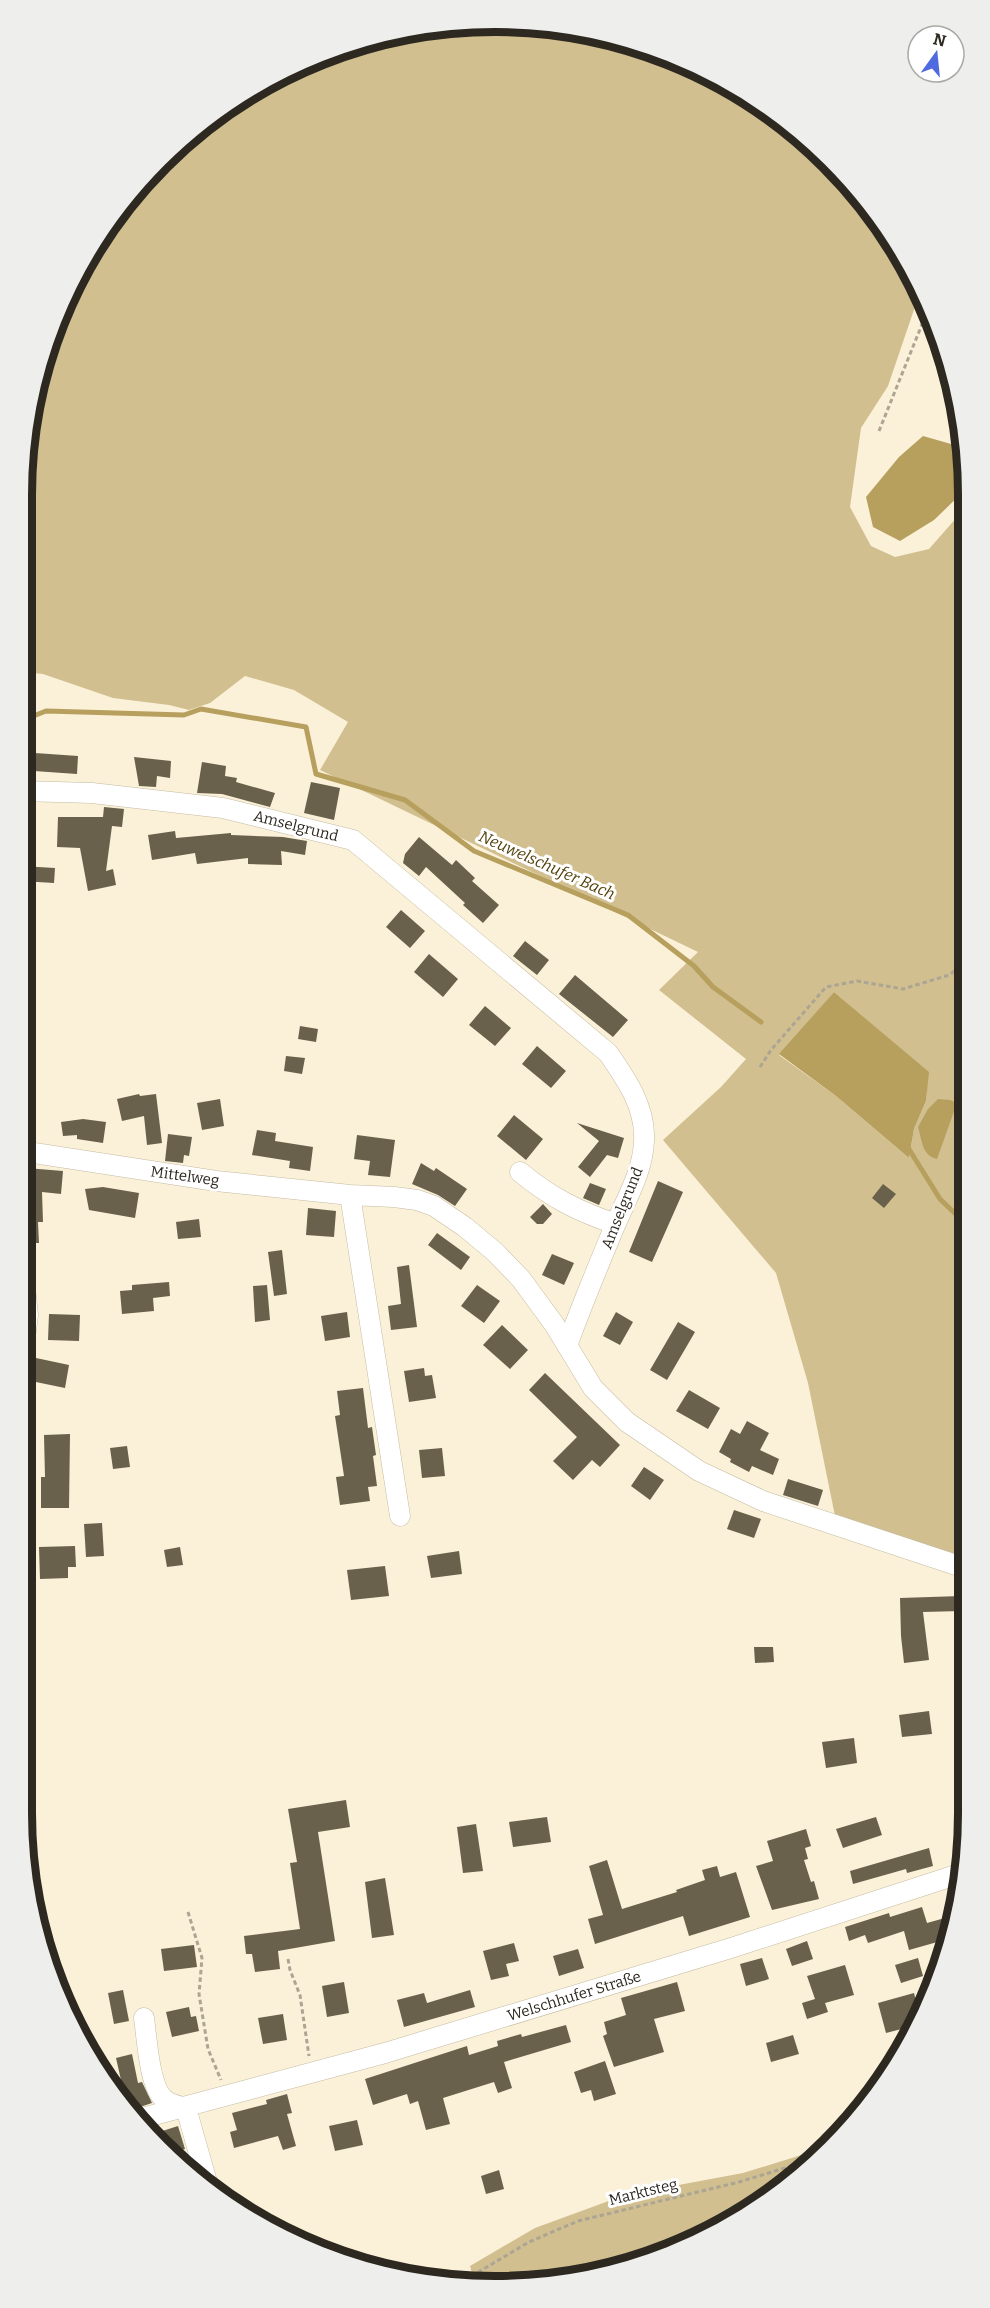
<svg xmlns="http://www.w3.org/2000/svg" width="990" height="2308" viewBox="0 0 990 2308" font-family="Bitter,serif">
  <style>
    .green { fill: #d1bf90; fill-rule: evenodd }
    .water { fill: #b79f5d }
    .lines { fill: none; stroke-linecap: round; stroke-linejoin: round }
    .stream { stroke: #b79f5d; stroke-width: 5 }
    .building { fill: #69614b }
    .minor-casing { stroke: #c4bba2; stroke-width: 21 }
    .path { stroke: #ada593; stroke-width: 3; stroke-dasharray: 4.5 3; stroke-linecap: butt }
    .minor { stroke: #fff; stroke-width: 20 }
    .labels { text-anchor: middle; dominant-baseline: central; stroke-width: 6; stroke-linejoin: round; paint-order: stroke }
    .street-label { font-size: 15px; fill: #2d2920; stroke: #fff }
    .water-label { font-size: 16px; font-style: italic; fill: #51400a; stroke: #fff }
    .rim { fill: none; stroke: #2d2920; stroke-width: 8 }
  </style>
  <rect width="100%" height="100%" fill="#fbf1d8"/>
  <!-- green -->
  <path class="green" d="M464,22l93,3 91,21 111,55 93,82 68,109 -32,94 -27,42 -11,79 21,39 24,11 34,-8 36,-41 3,1050 -133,-42 -27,-133 -32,-110 -113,-133 58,-53 25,-28 -87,-69 39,-38 -378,-182 28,-48 -54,-32 -49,-14 -35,27 -21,7 -20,-5 -56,-7 -70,-24 -18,-2 -4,9v-186l25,-153 39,-84 54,-76 68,-63 79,-49 87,-33zM834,992l94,80 -2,29 -12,28 -5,29 -73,-62 -57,-41z
    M824,2148l-92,76 -85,38 -90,21 -83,-3 -4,-14 65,-38 90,-33 118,-22z"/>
  <!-- water -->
  <path class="water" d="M923,436l42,12v42l-31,30 -34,21 -27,-14 -7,-30 33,-40z
    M834,992l95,80 -3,29 -12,28 -5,29 -73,-62 -57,-42z
    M938,1099l12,1 7,3 -20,56c-15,-3 -15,-19 -19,-32l10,-18z"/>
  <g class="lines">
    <!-- stream -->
    <path class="stream" d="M21,721l25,-10 138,4 17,-6 105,18 10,47 89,26 69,51 154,64 66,51 19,21 48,35
      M907,1146l33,53 27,26"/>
  </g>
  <!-- building -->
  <path class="building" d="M35,753l43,3 -1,18 -43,-3z
    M134,757l37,4 -1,17 -13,-2 -1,11 -17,-1z
    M202,762l24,4 -1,10 12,2 -1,4 39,11 -5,14 -48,-13 -25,-1z
    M311,782l29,6 -6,32 -30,-7z
    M104,807l20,2 -2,18 -10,-1 -6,45 7,-2 3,16 -28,6 -8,-43 -23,-1 1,-30h45z
    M175,831l1,7 55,-5v2l52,2 24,4 -2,14 -24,-4 1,14 -34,-1v-6l-51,6 -2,-11 -43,7 -4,-25z
    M419,837l33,28 4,-5 19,18 -3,3 27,24 -16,18 -20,-18 2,-2 -39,-36 -7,9 -16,-13 2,-9z
    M21,866l34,2 -1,15 -33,-2z
    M401,910l24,21 -15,17 -24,-21z
    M525,941l24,19 -12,15 -24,-19z
    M429,954l29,25 -15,18 -29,-25z
    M575,975l53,45 -15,17 -54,-43z
    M485,1006l26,22 -16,18 -26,-21z
    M300,1026l18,3 -2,13 -18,-3z
    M537,1046l29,25 -15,17 -29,-24z
    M286,1056l19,2 -3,16 -18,-3z
    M139,1094l1,2 16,-2 6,49 -15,2 -3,-29 -22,5 -5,-22z
    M220,1099l4,27 -22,4 -5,-27z
    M514,1115l29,24 -17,21 -29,-24z
    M83,1119l23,3 -3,21 -26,-4v-4l-14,1 -2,-14z
    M577,1123l47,15 -6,20 -11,-3 -17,22 -12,-10 21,-26z
    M257,1130l19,3 -1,8 38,6 -3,24 -21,-3 1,-7 -38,-6z
    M168,1134l24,3 -3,19 -5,-1 -1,8 -18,-2z
    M357,1135l38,5 -5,37 -22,-2 2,-14 -16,-2z
    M421,1163l13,8 2,-3 31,21 -12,17 -17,-11 -26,-11z
    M26,1168l37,3 -2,23 -19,-2 1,30h-5l1,21h-9l-5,-3z
    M658,1181l25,11 -31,70 -23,-10z
    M590,1183l16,6 -7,16 -16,-7z
    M883,1184l13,10 -12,14 -12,-10z
    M103,1187l36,6 -4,25 -46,-8 -4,-21z
    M543,1204l9,10 -9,10h-6l-7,-7z
    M308,1208l28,3 -2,26 -28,-2z
    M199,1219l2,18 -23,2 -2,-17z
    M437,1233l33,24 -9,13 -33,-25z
    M282,1250l5,44 -13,2 -6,-44z
    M552,1254l22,9 -10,22 -22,-10z
    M409,1265l8,62 -26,3 -3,-24 13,-2 -4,-37z
    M169,1282l1,14 -17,2 1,13 -32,3 -2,-23 12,-1v-5z
    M267,1285l3,35 -15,2 -2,-36z
    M477,1285l23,16 -16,22 -23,-17z
    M347,1312l3,25 -25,4 -4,-25z
    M616,1312l17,10 -13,23 -17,-9z
    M49,1314l31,1 -1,26 -31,-1z
    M678,1322l17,10 -28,48 -17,-10z
    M502,1325l26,25 -18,19 -27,-24z
    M36,1358l33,7 -4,23 -34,-7z
    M424,1368l1,8 7,-1 4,23 -27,4 -5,-31z
    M545,1373l75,72 -20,22 -8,-7 -19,20 -20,-19 24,-24 -48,-47z
    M363,1388l5,40 4,-1 4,28 -3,1 4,30 -9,1 2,14 -30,4 -4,-28 8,-1 -9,-60 5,-1 -3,-24z
    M689,1390l31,18 -12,21 -32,-18z
    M747,1421l22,12 -9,17 19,9 -6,16 -21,-9 -3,6 -19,-10 1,-3 -12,-7 12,-23 9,5z
    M70,1434l-1,74h-28v-31h4l-1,-42z
    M127,1446l3,21 -17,2 -3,-21z
    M442,1448l3,28 -23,2 -3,-28z
    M644,1467l20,13 -14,20 -19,-14z
    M788,1479l35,11 -5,16 -35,-11z
    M734,1510l27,9 -7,19 -27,-9z
    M102,1523l2,33 -18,1 -2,-33z
    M75,1546l1,21h-8v11l-28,1 -1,-32z
    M180,1547l3,18 -16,2 -3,-17z
    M459,1551l3,23 -31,4 -4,-22z
    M385,1566l4,30 -38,4 -4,-30z
    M961,1596v15l-38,1 6,48 -25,3 -3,-27 -1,-38z
    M754,1647h19l1,15 -19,1z
    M929,1711l3,23 -30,3 -3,-22z
    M854,1738l3,25 -31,5 -4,-26z
    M346,1800l4,27 -32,5 17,109 -57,10 2,18 -25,3 -3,-18h-6l-2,-18 56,-7 -10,-66 7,-1 -9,-53z
    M547,1817l4,25 -38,5 -4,-25z
    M876,1817l6,18 -39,13 -7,-19z
    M476,1824l7,47 -20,2 -6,-46z
    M806,1829l5,17 -6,2 3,11 -4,1 7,22 3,-1 5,18 -47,11 -16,-44 17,-5 -6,-20z
    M929,1848l4,18 -26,7 -1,-4 -53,15 -3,-13z
    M607,1860l15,49 55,-17 -1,-2 29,-10 -3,-10 15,-4 3,11 16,-5 14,45 -61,19 -6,-20 -88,28 -7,-25 15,-4 -14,-49z
    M385,1878l9,57 -22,3 -7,-56z
    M922,1907l5,16 25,-7 -4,23 -39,11 -5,-19 -36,12 -3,-8 -16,6 -4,-14 44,-14 1,4z
    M807,1941l6,18 -21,7 -6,-17z
    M514,1943l5,18 -13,3 3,12 -18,4 -8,-29z
    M194,1945l3,22 -33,4 -3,-22z
    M578,1949l6,19 -25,8 -6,-20z
    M762,1958l7,21 -23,7 -6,-22z
    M918,1958l5,18 -22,7 -6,-18z
    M845,1965l9,30 -29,8 3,9 -21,7 -5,-16 13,-4 -8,-23z
    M344,1982l5,31 -22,4 -5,-31z
    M677,1982l8,29 -31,8 10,33 -50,15 -11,-31 4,-2 -3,-12 22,-7 -5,-17z
    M123,1990l6,31 -15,3 -6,-31z
    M470,1990l5,17 -71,20 -7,-27 27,-7 3,10z
    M914,1993l6,24 -3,8 -31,8 -8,-30z
    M189,2007l2,10 5,-1 3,15 -27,6 -6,-25z
    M283,2014l4,26 -24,4 -5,-26z
    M566,2025l5,17 -67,20 8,26 -14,5 -4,-11 -51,16 7,26 -24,6 -8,-29 -8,3 -3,-10 -34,11 -8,-26 102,-33 2,9 29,-9 -1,-5 24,-7 1,3z
    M793,2035l6,19 -28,8 -5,-19z
    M132,2054l6,29 4,-1 10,21 -24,8 -12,-53z
    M605,2061l11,33 -22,7 -3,-11 -10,3 -7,-21z
    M287,2094l5,19 -5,1 9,32 -13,4 -5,-14 -44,12 -4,-16 7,-2 -5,-17 35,-9 -1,-4z
    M357,2120l6,25 -28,6 -6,-25z
    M178,2126l7,23 -12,4 -23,-18z
    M499,2170l5,19 -18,5 -5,-18z"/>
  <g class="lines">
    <!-- minor casing -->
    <g class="minor-casing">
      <path id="minor" d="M21,791l71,2 131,15 130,32 255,213c18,26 38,54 36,88 -1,29 -16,55 -28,82 -17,41 -34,81 -49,123
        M21,1151l195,30 134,14 44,2 23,3 17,6 31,21 30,25 26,27 33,45 39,64 34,34 72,49 64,30 205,68
        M520,1172c30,25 59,40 96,52
        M350,1195l50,321
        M21,1369l7,-54 -7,-64
        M144,2018c3,20 5,68 20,81 5,5 15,7 22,9
        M186,2108l21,74
        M135,2120l250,-67 346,-105 228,-74"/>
    </g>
    <!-- path -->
    <path class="path" d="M879,431l50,-124
      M760,1067l11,-17 55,-63 31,-6 46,8 46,-14 17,-12
      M188,1912l14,46 -3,36 9,55 13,31
      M288,1959l2,11 10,25 9,61
      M465,2280l64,-38 49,-21 161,-39 69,-21"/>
    <!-- minor -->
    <use href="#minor" class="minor"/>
  </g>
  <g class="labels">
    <!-- street labels -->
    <g class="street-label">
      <text transform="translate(296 826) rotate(14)">Amselgrund</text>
      <text transform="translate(185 1176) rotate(8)">Mittelweg</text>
      <text transform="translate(622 1208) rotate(-68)">Amselgrund</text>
      <text transform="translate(574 1996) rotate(-17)">Welschhufer Straße</text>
      <text transform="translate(643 2192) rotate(-14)">Marktsteg</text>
    </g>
    <!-- water labels -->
    <g class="water-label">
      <text transform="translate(547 865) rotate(24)">Neuwelschufer Bach</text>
    </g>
  </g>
  <!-- crop -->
  <path d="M0 0H990V2308H0ZM495 32H495A463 463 0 0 1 958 495V1813A463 463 0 0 1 495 2276H495A463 463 0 0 1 32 1813V495A463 463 0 0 1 495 32Z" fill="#eeeeed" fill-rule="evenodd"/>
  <path class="rim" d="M495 32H495A463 463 0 0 1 958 495V1813A463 463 0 0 1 495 2276H495A463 463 0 0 1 32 1813V495A463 463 0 0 1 495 32Z"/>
  <!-- north arrow -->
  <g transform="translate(936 54) rotate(15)"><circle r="28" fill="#ffffff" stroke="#aba9a6" stroke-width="1.5"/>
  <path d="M0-4.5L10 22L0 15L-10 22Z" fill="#4f69de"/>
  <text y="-9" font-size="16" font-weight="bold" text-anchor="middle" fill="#2d2920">N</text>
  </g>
</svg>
